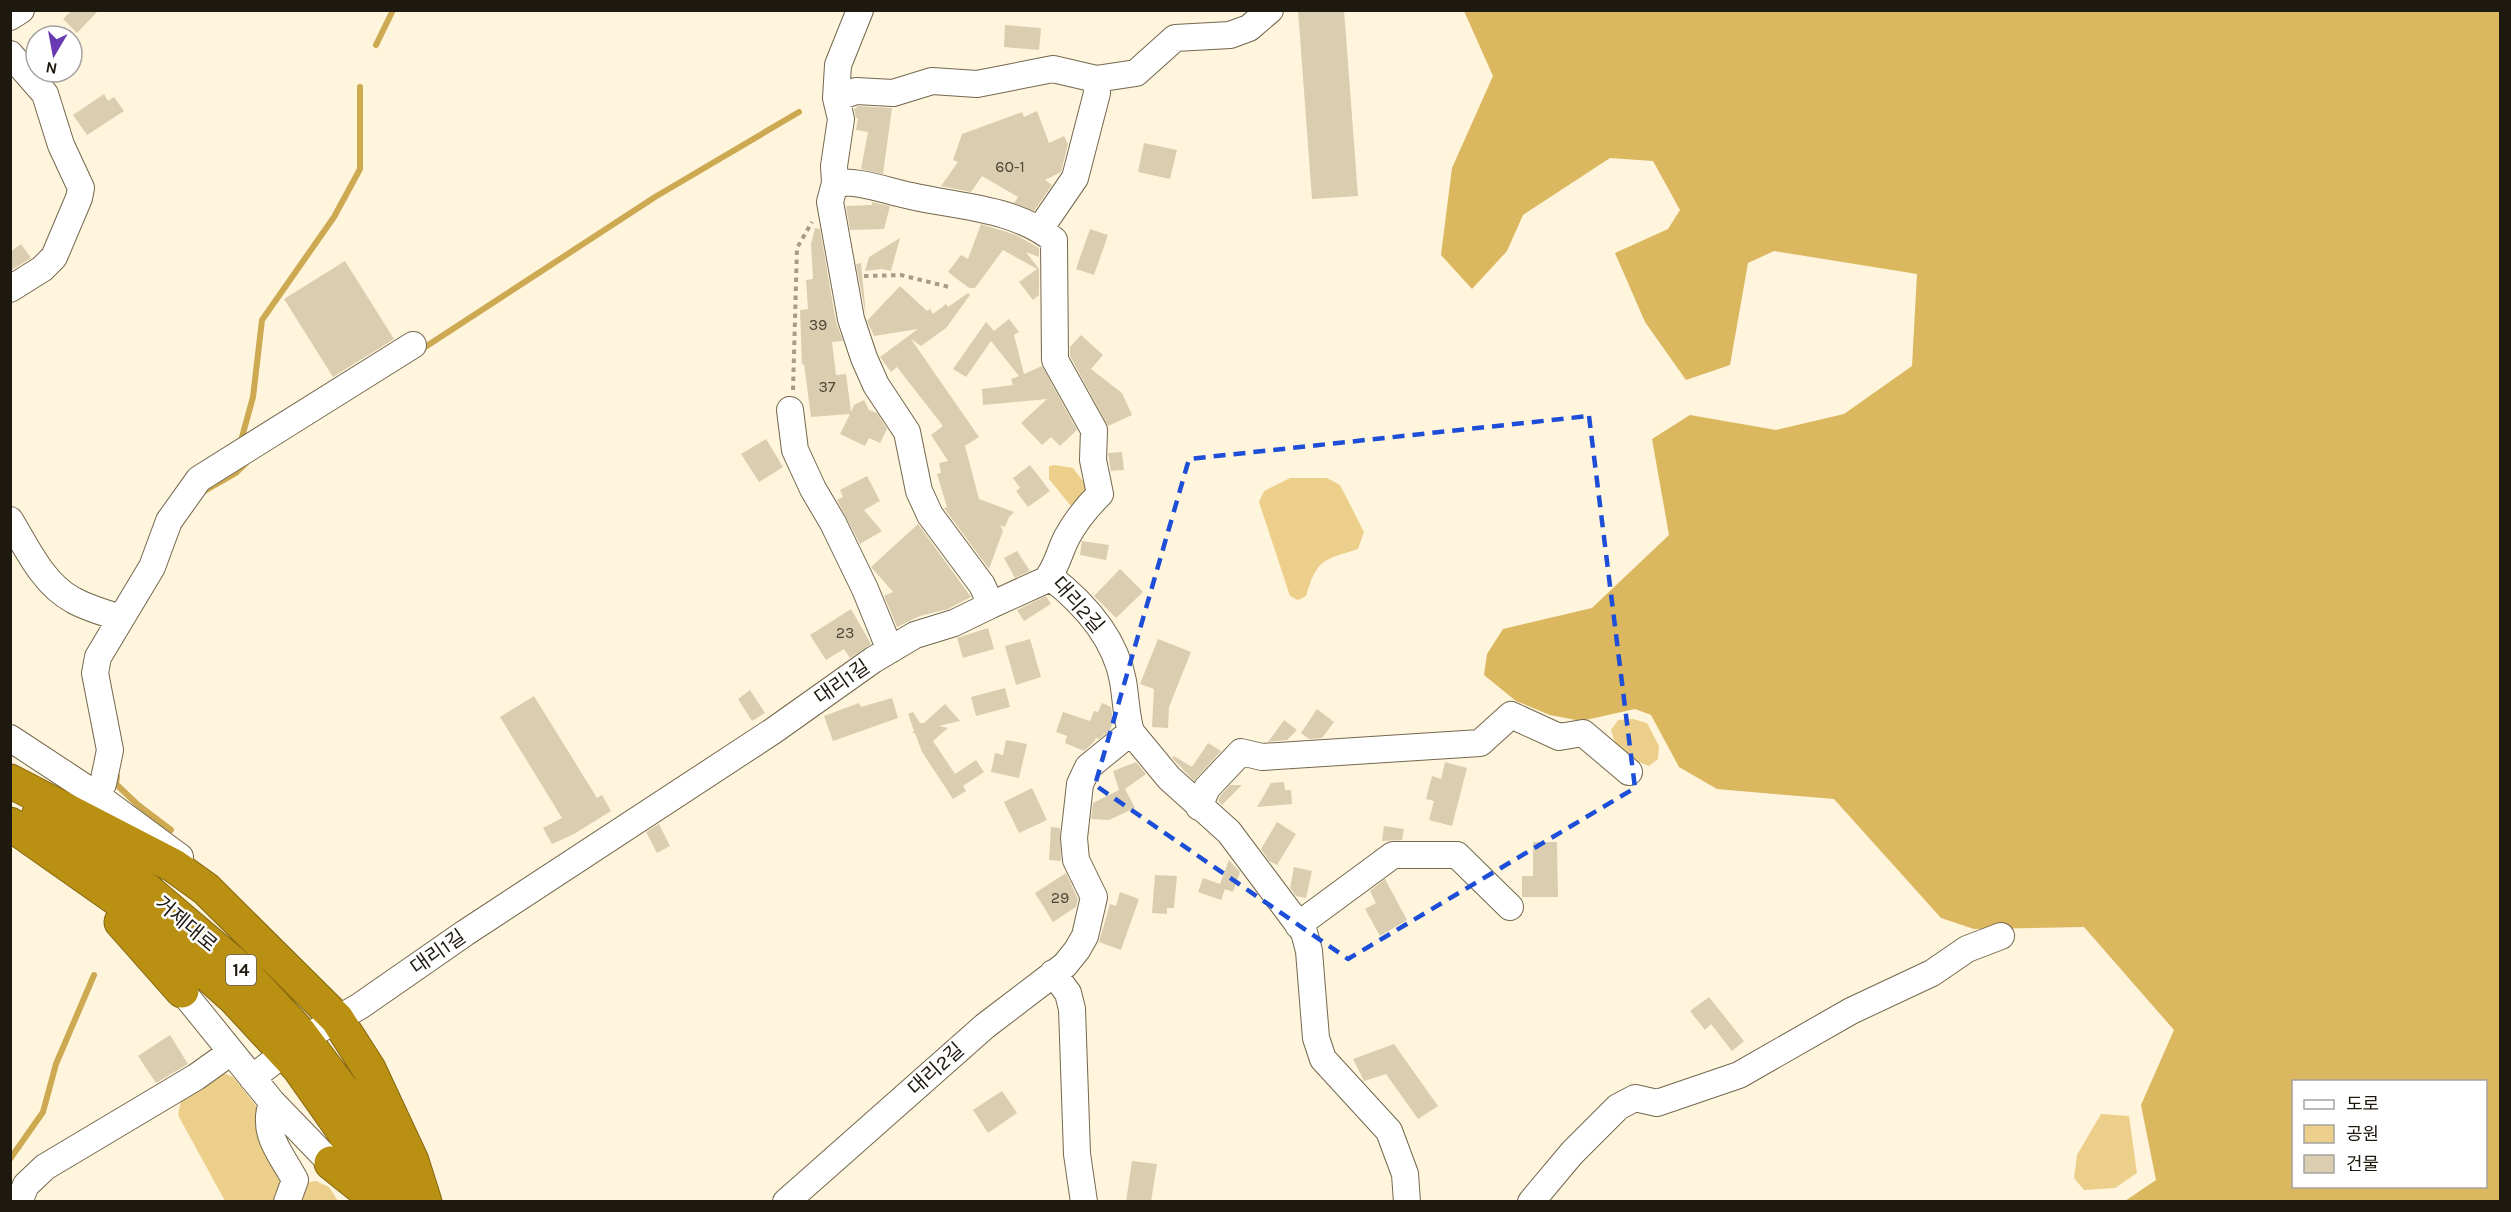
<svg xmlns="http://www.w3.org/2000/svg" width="2511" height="1212" viewBox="0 0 2511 1212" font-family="Karla,'Noto Sans KR',sans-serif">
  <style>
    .green { fill: #eccf8a }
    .forest { fill: #dbb75f; fill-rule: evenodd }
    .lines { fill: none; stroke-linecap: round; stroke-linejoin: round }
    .stream { stroke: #cda952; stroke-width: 6 }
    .building { fill: #dbceb0 }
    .minor-casing { stroke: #73684d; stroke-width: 28 }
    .highway-casing { stroke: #836611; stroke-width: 35 }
    .path { stroke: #a59d8a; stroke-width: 4; stroke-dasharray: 4.5 4.5; stroke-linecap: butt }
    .minor { stroke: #fff; stroke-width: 26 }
    .highway { stroke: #ba9012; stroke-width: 33 }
    .marked { fill: none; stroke: #1d4ed8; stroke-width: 4.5; stroke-dasharray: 12 8; stroke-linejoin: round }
    .labels { text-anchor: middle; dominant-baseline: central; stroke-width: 5; stroke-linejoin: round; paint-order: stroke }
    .number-label { font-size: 16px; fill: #4d4637 }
    .shield { fill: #fff; stroke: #625e57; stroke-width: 1.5 }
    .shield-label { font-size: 18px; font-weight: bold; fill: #1e190f }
    .street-label { font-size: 20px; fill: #1e190f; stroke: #fff }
  </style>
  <rect width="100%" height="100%" fill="#fff4dc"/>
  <!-- green -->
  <path class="green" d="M1055,465l18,3 12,16v9l-9,13 -6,-1 -21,-26v-13z
    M1290,478h37l13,7 24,47 -6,17c-35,11 -41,10 -52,47l-8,4 -8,-4 -31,-94 5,-11z
    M1633,719l14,4 12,23 -1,13 -9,7c-21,-8 -32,-13 -38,-36l7,-10z
    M224,1073l9,4 24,30 2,18 24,57 -5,19h-53l-47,-86 3,-14z
    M2101,1114l28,2 8,57 -22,15 -31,2 -10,-12 3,-23z
    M316,1181l13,6 9,14 -40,1 7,-19z"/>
  <!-- forest -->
  <path class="forest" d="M1464,11h1036v1190h-375l31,-21 -15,-75 33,-75 -90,-103 -110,2 -33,-11 -107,-119 -117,-10 -38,-22 -28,-52 -16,-6 -54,12 -31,-6 -34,-14 -32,-26 3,-21 16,-25 89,-21 77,-73 -17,-96 38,-24 86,15 68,-16 68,-48 5,-92 -143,-23 -26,12 -18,102 -44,15 -41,-58 -30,-69 53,-24 12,-19 -27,-49 -43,-3 -87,57 -16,36 -35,38 -31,-34 11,-87 41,-92zM2294,1082h192v104h-192z"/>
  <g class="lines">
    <!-- stream -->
    <path class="stream" d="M376,45l17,-35
      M419,351l236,-154 144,-85
      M242,437l11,-40 9,-77 72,-103 26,-48v-82
      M201,493l35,-20 11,-11
      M117,776l-1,8 22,21 33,25
      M10,1159l33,-47 13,-48 38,-89"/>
  </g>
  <!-- building -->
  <path class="building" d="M72,10h27l-22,23 -14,-14z
    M1298,10h46l14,186 -46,3z
    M1005,25l36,3 -2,22 -35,-3z
    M104,94l4,7 6,-4 10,14 -37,24 -14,-20z
    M858,106l34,2 -9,66 -22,-5 7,-37 -12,-2 2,-12h-2l-2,-9z
    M1037,111l12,32 15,-7 4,8 -7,28 -16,8 7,5 -18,26 -20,-8 4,-6 -36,-21 -11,16 -30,-6 17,-24 -5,-2 9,-26 60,-22 2,5z
    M1144,143l33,7 -7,29 -32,-7z
    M872,202l18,4 -6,23 -34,1 -4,-24 26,-1z
    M981,224l35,11 23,13v9l-13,-5 13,17v26l-6,5 -14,-18 18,-13 -34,-19 -28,38h-6l-21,-16 13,-17 7,4z
    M815,228l5,1 16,93 7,19 -11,1 4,33 10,-1 5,38 3,-7 10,-5 5,10 8,3 10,16 -7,14 -11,-5 -4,8 -25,-12 10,-20 -39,3 -7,-53 -2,1 -2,-55 8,-1 -2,-29 7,-1 -2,-35z
    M1090,229l18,6 -14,40 -18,-6z
    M900,238l-9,33 -9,-2 -17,2 4,-14z
    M21,244l10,14 -21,13v-19z
    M345,261l49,78 -61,38 -49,-78z
    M861,263l5,53 -10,-52z
    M900,286l27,25 3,-2 3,5 13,-10 2,3 20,-14 2,2 -24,33 -25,18 -10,-7 68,98 -14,9 14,53 35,13 -5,5 -4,10 -5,-2 3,6 -14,38 -45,-61 3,-1 -10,-33 4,-1 -2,-10 9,-2 -17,-26 12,-9 -46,-59 -6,5 -11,-15 38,-28 -44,7 -7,-15z
    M1009,319l10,13 -5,3 10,39 18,-8 35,64 -17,16 -9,-9 -9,8 -21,-22 26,-24 -64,6 -1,-16 31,-4 -2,-6 8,-3 -28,-35 -25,36 -13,-8 33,-47 8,9z
    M1081,335l22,20 -12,14 31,24 10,22 -24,11 -38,-70v-9z
    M766,439l17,28 -24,15 -18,-28z
    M1122,452l2,18 -13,1 -3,-18z
    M1030,465l20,26 -22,16 -12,-16 4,-3 -7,-10z
    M867,476l13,25 -16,9 18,21 -22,13 -23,-44 6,-3 -3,-7z
    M918,524l53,73 -23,12 -28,7 -23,11 -13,-31 9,-4 -22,-25z
    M1082,541l27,4 -3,15 -26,-5z
    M1017,551l13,20 -15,7 -11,-20z
    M1120,569l23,23 -27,26 -22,-22z
    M1046,596l5,8 -27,17 -7,-11z
    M851,609l20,35 -21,14 -6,-9 -18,11 -16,-25z
    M988,628l6,21 -31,9 -6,-20z
    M1030,639l11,38 -25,8 -11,-39z
    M1158,639l33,13 -22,55 -1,21 -16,-1 2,-38 -14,-5z
    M1005,688l5,19 -34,9 -5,-19z
    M750,690l15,23 -13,8 -14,-22z
    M534,696l63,102 5,-3 9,16 -37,23 -22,10 -9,-16 19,-10 -62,-101z
    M892,698l6,20 -65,23 -9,-25 35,-13 2,4z
    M1102,703l9,4 2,14 -3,9 -11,9 -3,-1 -2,4 -10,9 -19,-8 2,-7 -11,-4 7,-20 27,9 4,-10 4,1z
    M945,704l15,17 -21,5 9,2 -15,13 22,33 21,-14 8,12 -21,14 3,5 -13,8 -31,-47 -7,-19h-3l2,-2 -6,-17 5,-2 7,11h4z
    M1317,709l17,13 -12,16 -13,1 -8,-6z
    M1284,720l13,10 -10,10 -19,2z
    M1006,740l21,4 -8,34 -28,-6 4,-19 8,2z
    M1208,743l13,8 -27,30 -22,-23 2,-2 18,11z
    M1136,762l10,12 -21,15 10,19 -26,12 -18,-1 2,-16 26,-13 -6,-19z
    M1445,762l22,6 -15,58 -23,-6 5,-19 -8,-2 6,-23 9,3z
    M1284,782l1,8h6l1,14 -35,3 14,-24z
    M1230,785h12l-20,20 -4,-4 2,-5z
    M1032,788l15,32 -28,13 -15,-31z
    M1277,822l19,12 -19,31 -8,-4 -8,-12z
    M659,824l11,22 -13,7 -11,-21z
    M1384,826l20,3 -2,11 -20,1z
    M1051,827l9,1 1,33 -12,-1z
    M1533,842h24l1,55h-36v-21h11z
    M1229,860l11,12 -7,20 -8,-3 -4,11 -23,-8 5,-14 17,6z
    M1294,867l18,4 -6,27 -10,-2 -6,-8z
    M1066,873l12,26 -2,8 -23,15 -18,-29z
    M1155,875l22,1 -3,32h-7v6l-15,-1z
    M1385,879l22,41 -27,16 -15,-27 11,-6 -6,-12z
    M1120,892l19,7 -18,51 -22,-8 11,-38 6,2z
    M1709,997l35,44 -12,10 -21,-27 -6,6 -15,-19z
    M170,1035l18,29 -32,19 -18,-27z
    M1394,1044l44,62 -20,13 -32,-45 -22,7 -11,-22z
    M1002,1091l15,22 -29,20 -15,-23z
    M1132,1161l25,3 -6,38h-25z"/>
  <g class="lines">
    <!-- minor casing -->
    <g class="minor-casing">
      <path id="minor" d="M10,17l11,-7
        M10,54l35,40 16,51 20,43 -2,10 -25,59 -12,12 -32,20
        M836,98l20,-7 37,2 39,-12 45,3 76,-15 43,10 40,-6 39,-35 55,-3 19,-7 21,-18
        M1040,229l35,-51 22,-85 -1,-14
        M790,410l5,40 18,39 20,34 32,66 25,61
        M10,520c17,28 33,64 63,80 14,8 32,13 48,18
        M991,605l55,-25 3,-4
        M1131,732l38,46 60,54 75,100 5,19 7,87 7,21 66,72 16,43 2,28
        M10,738l82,54 88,65
        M92,792l11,-8 7,-34 -15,-77 3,-16 54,-90 17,-46 30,-42 214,-134
        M1199,807l8,-19 34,-36 21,5 218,-14 31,-28 48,22 24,-4 46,39
        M1298,925l95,-70h64l53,52
        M1053,973l15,20 4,16 5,145 7,48
        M182,991l90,111 59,61
        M317,1031l43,-25 105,-73 308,-202 100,-71 42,-25 39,-12 37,-18 -9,-20 -52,-70 -11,-24 -12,-59 -31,-47 -12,-27 -13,-39 -21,-117 5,-19 -1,-17 7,-47 -5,-21 2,-33 22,-55
        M252,1078l22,-17
        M272,1102c-11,33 9,51 23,78l-8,22
        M19,1202l7,-17 19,-18 151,-90 35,-25
        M786,1202l199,-176 80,-61 12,-15 8,-14 9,-39 -18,-37 -2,-22 6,-54 8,-17 43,-35c-5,-17 -5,-33 -8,-51 -8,-44 -39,-78 -74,-105 9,-13 11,-26 18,-39 9,-17 20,-30 33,-43l-7,-34 1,-30 -39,-70 -1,-120c-39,-32 -95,-33 -143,-44 -25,-5 -51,-16 -76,-13
        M1531,1202l41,-49 46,-46 17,-9 22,5 82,-28 112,-64 81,-38 35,-24 34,-13"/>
    </g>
    <!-- highway casing -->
    <g class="highway-casing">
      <path id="highway" d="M10,781l164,85 32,23 131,130 32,50 43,92 13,41
        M38,816l109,74 93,79 59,63 57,76 49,82
        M10,824l138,97 87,78 63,68 43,61 43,74
        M121,922l61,69
        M331,1163l40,32"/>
    </g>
    <!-- path -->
    <path class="path" d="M864,276l37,-1 48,12
      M793,390l4,-142 15,-26"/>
    <!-- minor -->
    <use href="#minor" class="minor"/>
    <!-- highway -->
    <use href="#highway" class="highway"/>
  </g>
  <!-- marked area -->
  <path class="marked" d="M1589,416l46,372 -287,171 -253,-174 94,-326z"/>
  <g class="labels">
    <!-- number labels -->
    <g class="number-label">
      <text x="1010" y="166">60-1</text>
      <text x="818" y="324">39</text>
      <text x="827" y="386">37</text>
      <text x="845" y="632">23</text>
      <text x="1060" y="897">29</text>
    </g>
    <!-- shield labels -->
    <rect class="shield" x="226" y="955" width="30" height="30" rx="4.5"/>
    <g class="shield-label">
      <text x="241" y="970">14</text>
    </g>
    <!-- street labels -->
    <g class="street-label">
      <text transform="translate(1078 605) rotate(49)">대리2길</text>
      <text transform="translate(842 682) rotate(-35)">대리1길</text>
      <text transform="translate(186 924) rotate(40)">거제대로</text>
      <text transform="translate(438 952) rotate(-35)">대리1길</text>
      <text transform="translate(936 1069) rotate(-42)">대리2길</text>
    </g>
  </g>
  <!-- border -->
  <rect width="2511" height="1212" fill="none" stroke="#1e190f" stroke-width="24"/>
  <!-- legend -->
  <rect x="2292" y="1080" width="195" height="108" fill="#ffffff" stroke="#a5a39f" stroke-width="1.5"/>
  <rect x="2304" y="1100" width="30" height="9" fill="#ffffff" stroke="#a5a39f" stroke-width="1.5"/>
  <text x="2346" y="1110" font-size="18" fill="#1e190f">도로</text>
  <rect x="2304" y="1125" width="30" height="18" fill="#eccf8a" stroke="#a5a39f" stroke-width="1.5"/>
  <text x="2346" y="1140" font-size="18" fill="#1e190f">공원</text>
  <rect x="2304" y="1155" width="30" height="18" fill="#dbceb0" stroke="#a5a39f" stroke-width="1.5"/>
  <text x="2346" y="1170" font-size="18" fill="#1e190f">건물</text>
  <!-- north arrow -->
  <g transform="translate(54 54) rotate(190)"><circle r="28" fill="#ffffff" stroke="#a5a39f" stroke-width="1.5"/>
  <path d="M0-4.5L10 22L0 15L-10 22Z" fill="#6839b0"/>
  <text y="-9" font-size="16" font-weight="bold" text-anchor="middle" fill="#1e190f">N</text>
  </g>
</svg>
